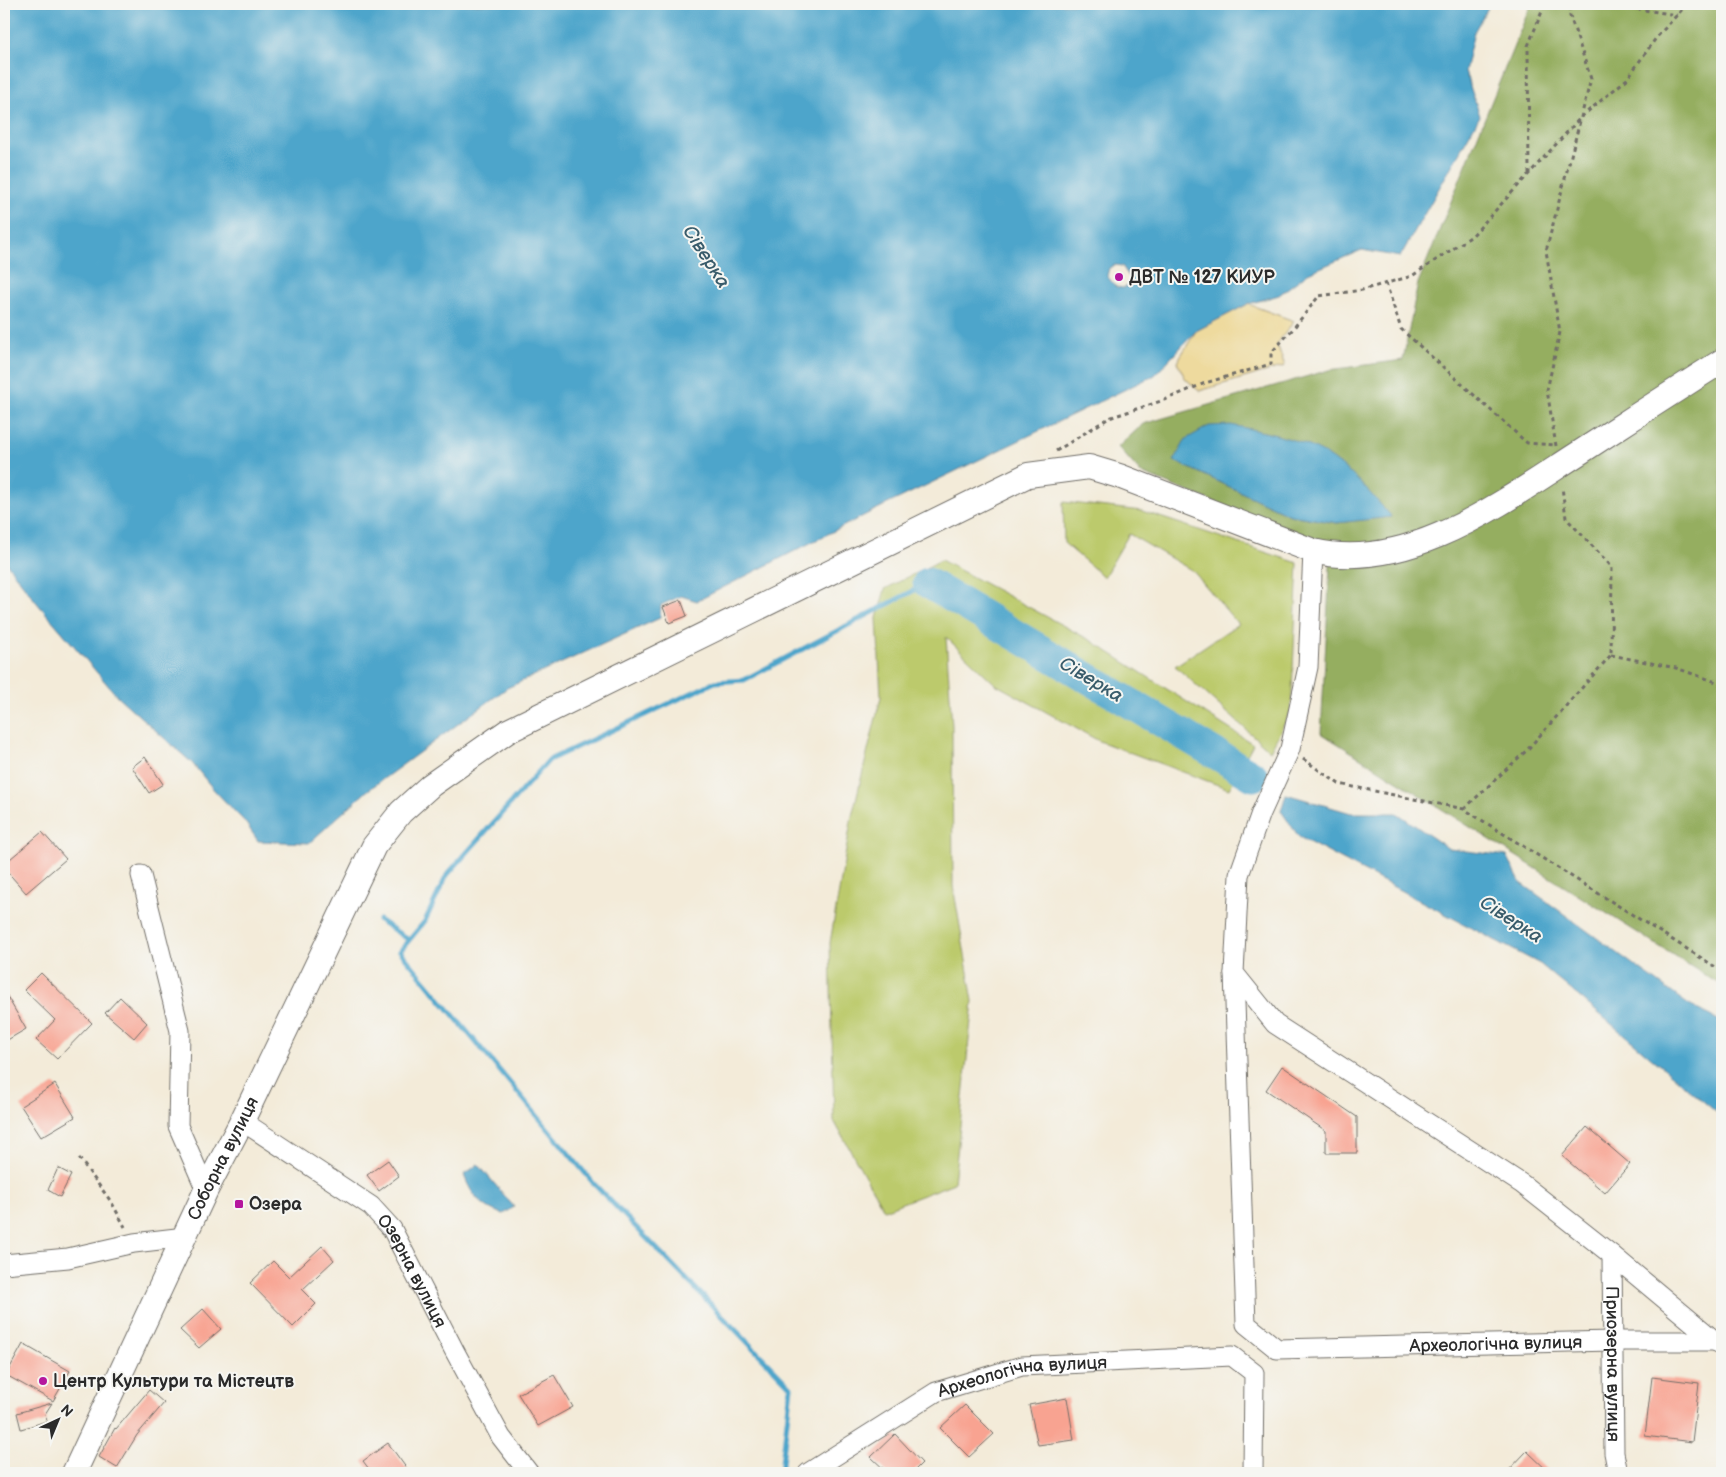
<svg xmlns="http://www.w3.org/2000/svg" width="1726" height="1477" viewBox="0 0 1726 1477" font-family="'Balsamiq Sans',sans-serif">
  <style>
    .green { fill: #bcca6c; stroke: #747a4c }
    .forest { fill: #95ae60; stroke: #606c46; fill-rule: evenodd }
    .sand { fill: #eeda9e; stroke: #8c8264 }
    .water { fill: #4ea5cb; stroke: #3c687b; fill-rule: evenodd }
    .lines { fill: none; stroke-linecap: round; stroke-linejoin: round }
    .stream { stroke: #4ea5cb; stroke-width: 5 }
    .river { stroke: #4ea5cb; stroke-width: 31 }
    .building { fill: #f8a391 }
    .minor-casing { stroke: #716e68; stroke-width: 21 }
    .tertiary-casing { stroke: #716e68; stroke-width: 26 }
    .path { stroke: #716e68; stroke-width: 3; stroke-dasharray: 4 4; stroke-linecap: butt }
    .minor { stroke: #fff; stroke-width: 19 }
    .tertiary { stroke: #fff; stroke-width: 24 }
    .poi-dot { fill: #b5179e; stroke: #f6f6f2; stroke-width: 2 }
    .labels { text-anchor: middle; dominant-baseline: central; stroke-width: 4; stroke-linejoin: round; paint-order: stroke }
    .poi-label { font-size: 18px; font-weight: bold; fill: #2b2b2b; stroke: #f6f6f2; text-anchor: start }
    .street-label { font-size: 18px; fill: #2b2b2b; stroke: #f6f6f2 }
    .water-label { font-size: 19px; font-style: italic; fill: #395c6b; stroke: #f6f6f2 }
  </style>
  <rect width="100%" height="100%" fill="#f6f6f2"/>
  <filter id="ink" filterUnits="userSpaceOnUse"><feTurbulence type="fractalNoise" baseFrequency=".02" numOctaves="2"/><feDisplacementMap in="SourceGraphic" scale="10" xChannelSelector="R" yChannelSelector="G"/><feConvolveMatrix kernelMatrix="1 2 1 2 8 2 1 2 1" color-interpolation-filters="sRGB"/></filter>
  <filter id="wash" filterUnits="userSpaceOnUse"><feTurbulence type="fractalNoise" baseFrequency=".0096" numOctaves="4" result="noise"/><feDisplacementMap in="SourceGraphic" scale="20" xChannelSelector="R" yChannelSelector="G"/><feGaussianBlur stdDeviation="1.12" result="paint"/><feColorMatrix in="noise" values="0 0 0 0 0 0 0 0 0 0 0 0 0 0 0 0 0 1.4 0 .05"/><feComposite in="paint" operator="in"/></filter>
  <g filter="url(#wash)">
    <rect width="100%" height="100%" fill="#f3ebd9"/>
    <!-- green -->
    <path class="green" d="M1063,502l79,9 156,52 -7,148 -21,40 -95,-85 63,-42 -45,-53 -64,-37 -25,43 -40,-34z
      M941,560l149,80 163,104 -24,45 -130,-48 -104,-57 -49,-47 6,89 1,160 20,115 -19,182 -70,27 -50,-89 -4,-178 22,-127 29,-119 -4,-79 8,-29z"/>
    <!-- forest -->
    <path class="forest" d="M1531,4h191v982l-401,-253 10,-185 -190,-75 -23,-26 25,-23 186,-54 74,-10 15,-77zM1175,461l184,59 -22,3 -47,-8z"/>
    <!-- sand -->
    <path class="sand" d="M1248,304l46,17 -17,23 8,22 -86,25 -14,-13 -8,-16 19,-31z"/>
    <!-- water -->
    <path class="water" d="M4,4h1486l-16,28 -9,39 15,45 -80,141 -38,-7 -54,23 -29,22 -31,9 -52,27 -41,44 -282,136 -176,90 -16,-5 -20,9 -1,13 -153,70 -140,103 -58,52 -51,-2 -13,-19 -31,-32 -22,-27 -74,-66 -81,-94 -33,-43zM1115,265l7,1 8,12 -1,7 -5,3 -8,-1 -9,-11 2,-8z
      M1231,425c30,6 66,13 93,28 26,16 47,41 68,64l-55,6 -47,-8 -116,-54 12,-22 23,-13z
      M1286,794l65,19h46l52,36 58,7 13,26 169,123 33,17v95l-182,-153 -241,-127 -18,-26z
      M478,1164l36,43 -10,7c-21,-5 -33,-19 -40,-39z"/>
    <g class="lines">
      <!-- stream -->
      <path class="stream" d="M379,920l30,20
        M782,1473v-10l9,-76 -196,-202 -195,-234 25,-30 22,-46 102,-115 166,-78 29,-2 184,-97"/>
      <!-- river -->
      <path class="river" d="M928,583l325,193"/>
    </g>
    <g id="blocks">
      <!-- building -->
      <path class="building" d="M681,600l6,16 -18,7 -6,-16z
        M145,757l18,27 -14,9 -17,-26z
        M42,832l24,27 -40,34 -22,-25v-4z
        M41,973l51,50 -35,36 -21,-19 19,-20 -31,-30z
        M4,991l22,38 -22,13z
        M120,997l27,26 -13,15 -29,-25z
        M1282,1066l75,51v36h-31v-22l-60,-41z
        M55,1084l20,33 -34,20 -20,-31z
        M1587,1127l43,37 -25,29 -43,-37z
        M388,1160l11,16 -20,15 -12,-16z
        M58,1168l13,7 -11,22 -12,-7z
        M322,1246l12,14 -32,30 14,14 -23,23 -43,-44 23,-22 16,16z
        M203,1309l18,20 -22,19 -19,-18z
        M23,1344l47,27 -17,30 -47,-26z
        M554,1375l19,32 -35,19 -20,-32z
        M1652,1377l47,6 -7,59 -47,-6z
        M149,1390l15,13 -27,32 -20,33 -18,-11 16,-29 1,1z
        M1067,1398l7,42 -36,5 -9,-40z
        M52,1403l-7,11 2,7 -26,8 -4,-16z
        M965,1405l29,29 -25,23 -29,-29z
        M895,1434l27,29 -10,10h-24l-17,-16z
        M388,1443l22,30h-38l-9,-12z
        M1527,1451l23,22h-44z"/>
    </g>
  </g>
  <g filter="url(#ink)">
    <use href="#blocks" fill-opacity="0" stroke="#716e68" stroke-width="1"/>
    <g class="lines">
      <!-- minor casing -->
      <g class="minor-casing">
        <g id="minor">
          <path d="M1313,551l-5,116 -18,82 -29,64 -22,62 -5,98 41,51 247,160 90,71 103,86 7,4"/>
          <path d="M141,875l39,156 -2,95 28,64"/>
          <path id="s1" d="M1234,973l12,351 31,25 335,-8h103"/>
          <path id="s2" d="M242,1121l129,85 21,23 62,121 47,87 28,36"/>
          <path id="s3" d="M1612,1255l2,198 4,20"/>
          <path d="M4,1264l64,-6 66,-15 51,-6"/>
          <path id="s4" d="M808,1473l128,-81 86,-26 210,-10 22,17 -1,100"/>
        </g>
      </g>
      <!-- tertiary casing -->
      <g class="tertiary-casing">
        <g id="tertiary">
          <path id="s5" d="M74,1473l132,-283 36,-69 132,-275 27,-34 30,-27 77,-54 520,-256 61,-8 30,9 194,75c95,23 191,-50 266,-98 48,-31 95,-62 143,-92"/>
        </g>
      </g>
      <!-- path -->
      <path class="path" d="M1605,4l72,11
        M1529,174l-1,-128 17,-42
        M1386,283l15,46 126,114 29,2
        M1556,446l-9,-56 13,-58 -14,-81 45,-172 -21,-63 -1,-12
        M1056,451l53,-33 58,-19 38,-16 66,-19v-11l21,-23 27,-34 43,-6 50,-14 60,-40 109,-119 46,-38 29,-41 31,-34
        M1611,655l65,13 46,16
        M1303,759l36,25 125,25 258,162
        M1464,809l64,-60 83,-94 1,-88 -46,-49 -4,-31
        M79,1158l33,45 13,24"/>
      <!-- minor -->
      <use href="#minor" class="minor"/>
      <!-- tertiary -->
      <use href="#tertiary" class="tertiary"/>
    </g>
  </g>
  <!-- markers -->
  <g class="poi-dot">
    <circle cx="1119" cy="277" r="5"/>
    <rect x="234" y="1199" width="10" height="10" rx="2.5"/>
    <circle cx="43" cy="1381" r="5"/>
  </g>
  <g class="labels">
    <!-- poi labels -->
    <g class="poi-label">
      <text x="1129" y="277">ДВТ № 127 КИУР</text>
      <text x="249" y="1204">Озера</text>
      <text x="53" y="1381">Центр Культури та Містецтв</text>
    </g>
    <!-- street labels -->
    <g class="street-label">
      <text stroke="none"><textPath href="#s5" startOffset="348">Соборна вулиця</textPath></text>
      <text stroke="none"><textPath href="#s2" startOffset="232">Озерна вулиця</textPath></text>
      <text stroke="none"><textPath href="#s1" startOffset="610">Археологічна вулиця</textPath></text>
      <text stroke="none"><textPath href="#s3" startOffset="109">Приозерна вулиця</textPath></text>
      <text stroke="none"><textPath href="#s4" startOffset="240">Археологічна вулиця</textPath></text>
    </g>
    <!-- water labels -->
    <g class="water-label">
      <text transform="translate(706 257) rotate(57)">Сіверка</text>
      <text transform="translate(1091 680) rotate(31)">Сіверка</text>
      <text transform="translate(1511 920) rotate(33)">Сіверка</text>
    </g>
  </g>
  <!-- margin -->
  <rect width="1726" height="1477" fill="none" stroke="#f6f6f2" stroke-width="20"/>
  <!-- north arrow -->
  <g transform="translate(58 1420) rotate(44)" stroke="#f6f6f2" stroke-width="4" paint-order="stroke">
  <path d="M0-4L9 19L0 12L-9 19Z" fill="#2b2b2b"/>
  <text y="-8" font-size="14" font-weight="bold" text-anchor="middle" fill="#2b2b2b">N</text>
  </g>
</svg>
